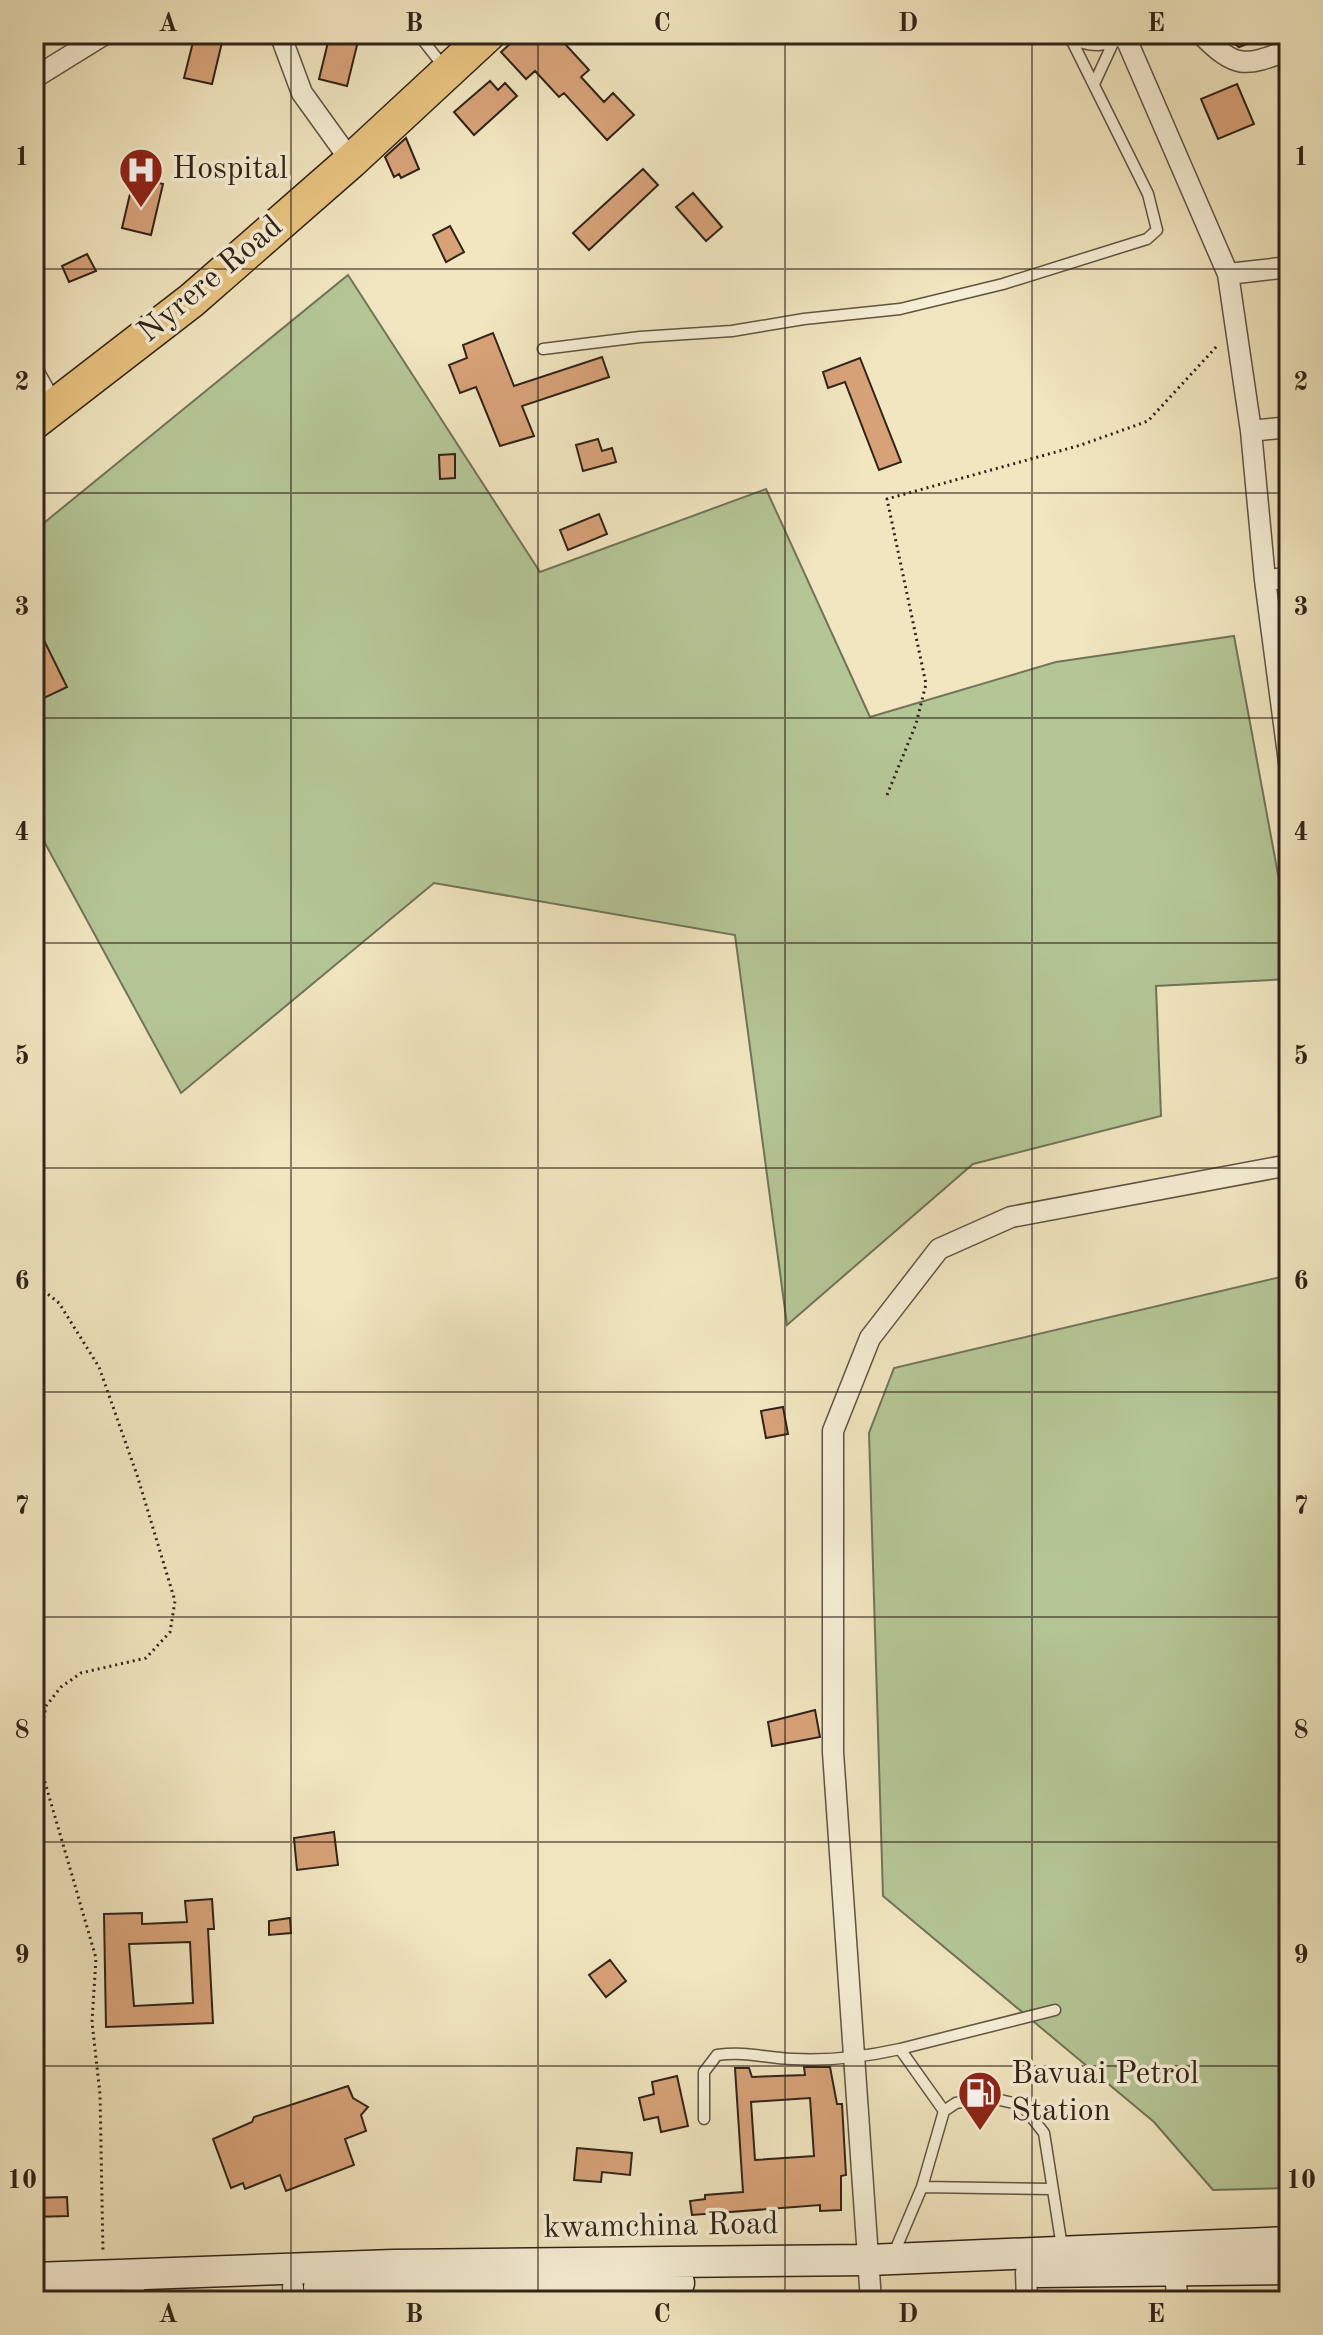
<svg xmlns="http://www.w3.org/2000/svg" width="1323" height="2335" viewBox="0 0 1323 2335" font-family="'Old Standard TT',serif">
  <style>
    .green { fill: #b5c696; stroke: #727458; stroke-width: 2 }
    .building { fill: #d8a279; stroke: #302319; stroke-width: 2; fill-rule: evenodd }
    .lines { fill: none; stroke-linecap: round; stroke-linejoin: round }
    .lane-casing { stroke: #605443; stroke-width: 13 }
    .street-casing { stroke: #605443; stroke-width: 23 }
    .secondary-casing { stroke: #302319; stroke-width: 33 }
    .primary-casing { stroke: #302319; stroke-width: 37 }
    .path { stroke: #302319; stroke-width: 3; stroke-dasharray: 2 4; stroke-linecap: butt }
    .lane { stroke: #f6efd6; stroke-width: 10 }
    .street { stroke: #f6efd6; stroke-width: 20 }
    .secondary { stroke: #f6efd6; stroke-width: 30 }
    .primary { stroke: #e8c380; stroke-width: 34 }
    .grid { fill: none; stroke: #302319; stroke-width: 2; stroke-opacity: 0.55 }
    .labels { text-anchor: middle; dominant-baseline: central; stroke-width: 7; stroke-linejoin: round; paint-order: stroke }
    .poi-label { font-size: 32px; fill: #302319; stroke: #f6efd6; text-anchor: start }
    .street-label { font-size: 32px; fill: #302319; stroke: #f6efd6 }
    .neatline { fill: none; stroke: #302319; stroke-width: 3 }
    .grid-label { font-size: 26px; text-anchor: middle; font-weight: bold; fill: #302319 }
  </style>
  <rect width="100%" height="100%" fill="#f1e6c0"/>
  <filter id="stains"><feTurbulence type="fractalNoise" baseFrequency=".0025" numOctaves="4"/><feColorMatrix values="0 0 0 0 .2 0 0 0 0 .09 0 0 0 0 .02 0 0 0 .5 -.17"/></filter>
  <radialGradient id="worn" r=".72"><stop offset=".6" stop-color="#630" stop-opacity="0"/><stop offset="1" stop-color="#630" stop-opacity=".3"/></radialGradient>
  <!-- green -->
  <path class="green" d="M348,275l192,297 226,-83 104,228 186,-55 178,-26 55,298v45l-133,7 5,130 -188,48 -186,161 -52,-390 -301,-52 -253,210 -147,-270v-292z
    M1289,1275v913l-76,2 -59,-68 -271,-226 -14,-463 25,-65z"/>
  <!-- building -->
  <path class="building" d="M195,34h29l-12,50 -28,-6z
    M330,34l29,3 -12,49 -28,-7z
    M521,34h57l-12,11 23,25 -8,7 23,25 9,-9 21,22 -27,25 -43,-47 -5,4 -24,-26 -9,8 -25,-27z
    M1222,34h48v1l-31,12z
    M490,81l8,9 7,-7 12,13 -43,39 -20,-23z
    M1237,84l17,40 -36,15 -17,-40z
    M406,138l13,31 -18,9 -2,-4 -5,3 -9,-20z
    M643,169l15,16 -69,65 -16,-17z
    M134,177l29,7 -12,51 -29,-7z
    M693,193l29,34 -16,14 -30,-34z
    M450,226l14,26 -18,10 -13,-27z
    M87,254l9,17 -27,11 -7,-16z
    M493,333l21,53 88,-29 7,20 -87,29 12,30 -34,10 -24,-59 -16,6 -11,-28 18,-7 -4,-13z
    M860,358l41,104 -22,8 -34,-88 -17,6 -5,-16z
    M598,439l4,12 10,-3 4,14 -33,9 -7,-26z
    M455,454v24l-15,1 -1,-24z
    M599,514l8,20 -39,16 -8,-20z
    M34,620l33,67 -25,12 -8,-16z
    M783,1407l5,27 -22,4 -5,-27z
    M815,1710l5,27 -48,9 -4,-24z
    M334,1832l4,33 -41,5 -3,-32z
    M212,1899l2,30h-6l5,94 -107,4 -2,-113 38,-1v11l45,-2 -2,-21zM190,1942l3,61 -59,3 -5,-62z
    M290,1918l1,15 -22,2v-14z
    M610,1960l16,21 -20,16 -17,-22z
    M804,2067h26l7,37h5l4,71 -5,1v34l-21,1v-6l-128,10 -2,-14 15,-2v-4l38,-3 -8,-124h14l3,9 53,-2zM810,2098l4,58 -59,4 -4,-58z
    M677,2076l11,50 -27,6 -3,-15 -14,3 -5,-22 15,-4 -2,-12z
    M348,2086l5,12 15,9 -7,8 5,16 -21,8 9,26 -68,26 -6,-16 -35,14 -2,-6 -12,5 -18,-49 39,-17 2,-5z
    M577,2148l55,5 -2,22 -28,-3 -1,10 -27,-2z
    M67,2197l1,19 -34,1v-19z"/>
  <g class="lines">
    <!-- lane casing -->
    <g class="lane-casing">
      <path id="lane" d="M418,34l26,33
        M1072,38c20,11 33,7 54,1
        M1095,82l18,-39
        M543,349l97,-12 92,-6 72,-12 96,-10 103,-25 144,-45 10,-9 -9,-36 -78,-157
        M900,2049l155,-39
        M704,2119v-47l13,-17c31,-4 47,3 76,4 37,2 71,-2 107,-10l44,62
        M922,2187l130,2
        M894,2253l28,-66 22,-76 12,-8 31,-6 35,8 22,28 18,114"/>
    </g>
    <!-- street casing -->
    <g class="street-casing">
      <path id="street" d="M280,34l22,59 49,68
        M1124,34l104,240 23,157 14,149 24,182
        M1201,34c35,35 43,33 88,16
        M34,78l71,-44
        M1228,274l61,-7
        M34,373l9,16
        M1251,431l38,-4
        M1265,580l24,-2
        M1174,2268l4,33
        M1026,2272l1,29
        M134,2273v28
        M293,2287l1,14
        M871,2301l-38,-549v-321l37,-93 69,-89 72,-32 278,-52"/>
    </g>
    <!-- secondary casing -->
    <g class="secondary-casing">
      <path id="secondary" d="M1039,2272l250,-3
        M34,2278l359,-13 476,-5 420,-18
        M319,2287l360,-4"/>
    </g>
    <!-- primary casing -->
    <g class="primary-casing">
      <path id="primary" d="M34,422l158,-122 159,-139 137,-127"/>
    </g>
    <!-- path -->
    <path class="path" d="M887,795l29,-71 10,-40 -39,-185 194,-54 67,-24 70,-76
      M34,1283l25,20 40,64 38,108 38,126 -5,31 -24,26 -65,15 -20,14 -15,19 -6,32 2,34 54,186 -4,64 8,72 3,159"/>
    <!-- lane -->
    <use href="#lane" class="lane"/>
    <!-- street -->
    <use href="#street" class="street"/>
    <!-- secondary -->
    <use href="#secondary" class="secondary"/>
    <!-- primary -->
    <use href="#primary" class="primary"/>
  </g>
  <!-- grid -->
  <path class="grid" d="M291,34v2267M538,34v2267M785,34v2267M1032,34v2267M34,269h1255M34,493h1255M34,718h1255M34,943h1255M34,1168h1255M34,1392h1255M34,1617h1255M34,1842h1255M34,2066h1255"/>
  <!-- icons -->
  <defs>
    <g id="hospital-pin" transform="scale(2.3)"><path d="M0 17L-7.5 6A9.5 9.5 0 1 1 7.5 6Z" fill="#8f2418" stroke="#f6efd6"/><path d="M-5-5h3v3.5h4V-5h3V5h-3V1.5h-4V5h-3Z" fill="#fff"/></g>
    <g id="fuel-pin" transform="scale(2.3)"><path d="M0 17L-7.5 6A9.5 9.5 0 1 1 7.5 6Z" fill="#8f2418" stroke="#f6efd6"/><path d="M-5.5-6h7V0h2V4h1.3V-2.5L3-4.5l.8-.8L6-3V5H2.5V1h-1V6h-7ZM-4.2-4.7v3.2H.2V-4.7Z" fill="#fff"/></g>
  </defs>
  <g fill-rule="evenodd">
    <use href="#hospital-pin" x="141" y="170"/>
    <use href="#fuel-pin" x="980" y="2093"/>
  </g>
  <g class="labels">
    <!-- poi labels -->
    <g class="poi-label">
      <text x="172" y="170">Hospital</text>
      <text x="1011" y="2075">Bavuai Petrol<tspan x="1011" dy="37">Station</tspan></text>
    </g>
    <!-- street labels -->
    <g class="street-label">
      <text transform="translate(211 280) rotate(-40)">Nyrere Road</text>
      <text transform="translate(661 2227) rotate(-1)">kwamchina Road</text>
    </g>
  </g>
  <!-- margin -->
  <rect width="1323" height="2335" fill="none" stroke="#f1e6c0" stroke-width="88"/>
  <rect x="44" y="44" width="1235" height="2247" class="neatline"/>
  <g class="grid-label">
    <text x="168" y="31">A</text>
    <text x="414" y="31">B</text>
    <text x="662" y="31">C</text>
    <text x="908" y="31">D</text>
    <text x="1156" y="31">E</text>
    <text x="22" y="165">1</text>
    <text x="1301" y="165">1</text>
    <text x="22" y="390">2</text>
    <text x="1301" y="390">2</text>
    <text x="22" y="615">3</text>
    <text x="1301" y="615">3</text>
    <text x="22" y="840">4</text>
    <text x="1301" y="840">4</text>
    <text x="22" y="1064">5</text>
    <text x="1301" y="1064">5</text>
    <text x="22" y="1289">6</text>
    <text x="1301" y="1289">6</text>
    <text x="22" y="1514">7</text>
    <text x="1301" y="1514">7</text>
    <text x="22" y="1738">8</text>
    <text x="1301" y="1738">8</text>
    <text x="22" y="1963">9</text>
    <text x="1301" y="1963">9</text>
    <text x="22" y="2188">10</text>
    <text x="1301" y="2188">10</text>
    <text x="168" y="2322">A</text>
    <text x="414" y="2322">B</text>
    <text x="662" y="2322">C</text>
    <text x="908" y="2322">D</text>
    <text x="1156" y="2322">E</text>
  </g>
  <rect width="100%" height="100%" filter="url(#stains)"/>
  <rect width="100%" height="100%" fill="url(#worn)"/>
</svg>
